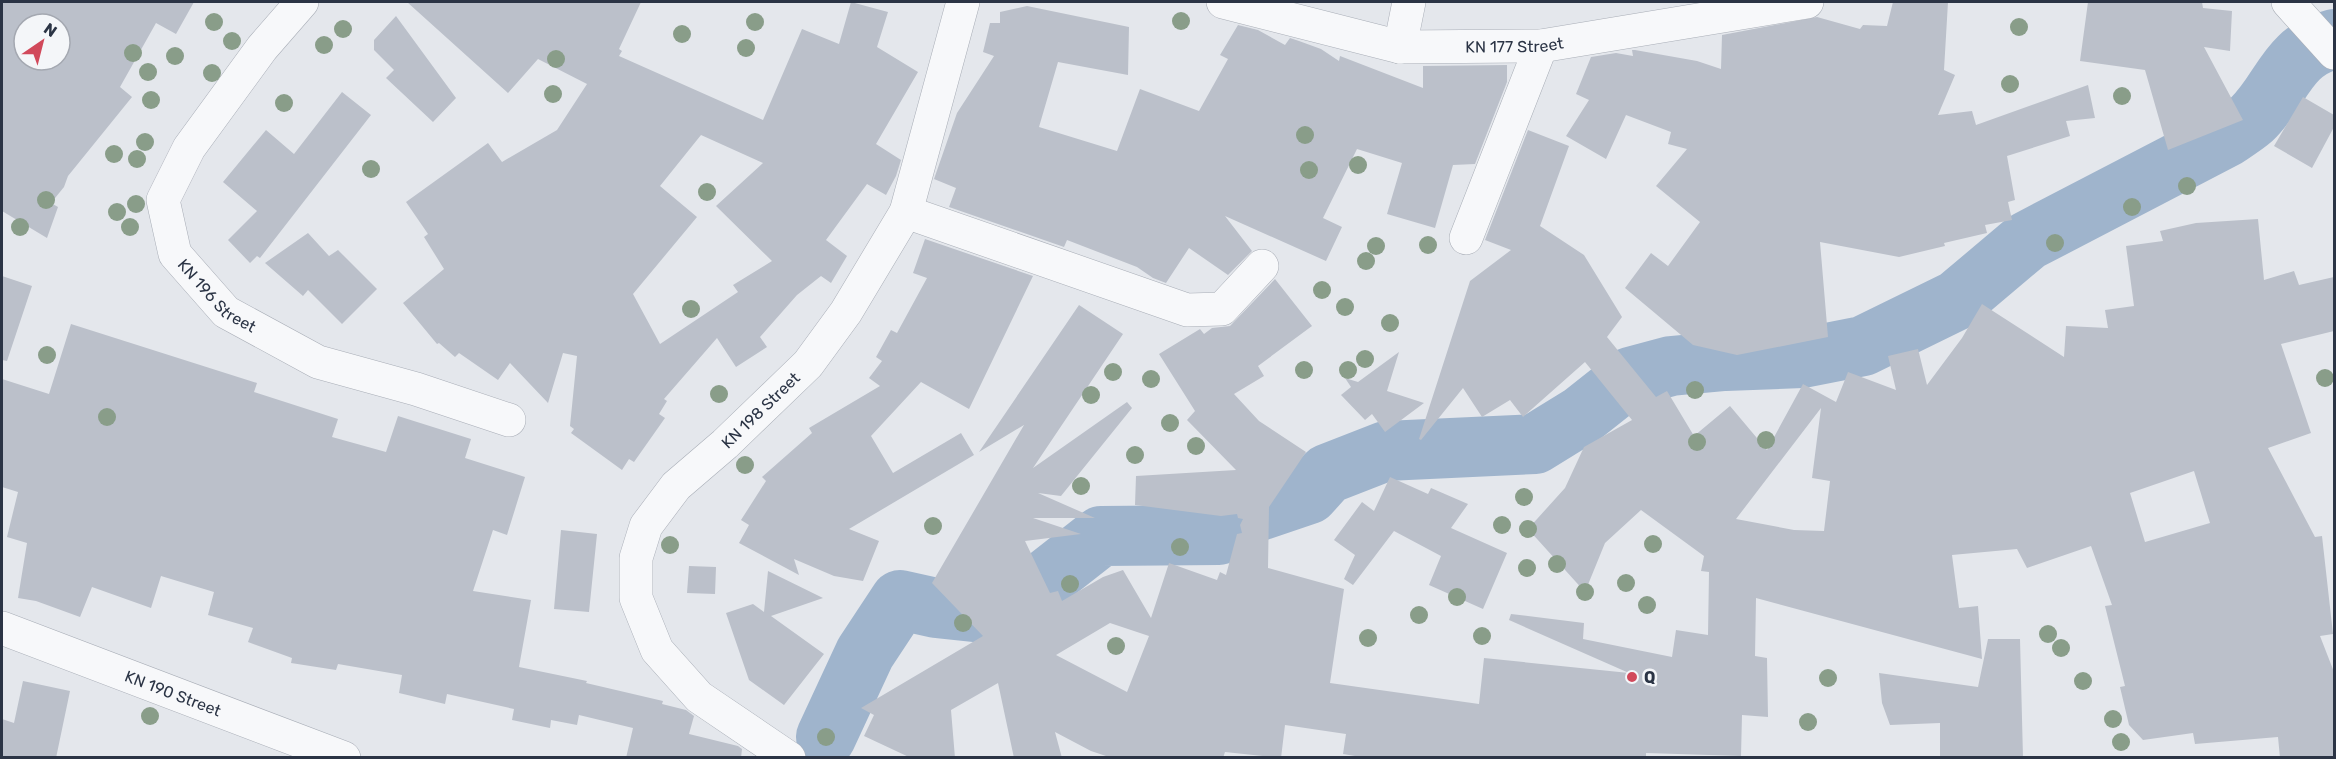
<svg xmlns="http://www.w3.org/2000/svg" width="2336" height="759" viewBox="0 0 2336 759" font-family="Rubik,sans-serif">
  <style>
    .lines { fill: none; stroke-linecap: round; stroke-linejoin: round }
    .stream { stroke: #9fb4cc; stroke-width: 10 }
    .river { stroke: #9fb4cc; stroke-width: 60 }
    .building { fill: #bbc0ca; fill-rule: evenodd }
    .minor-casing { stroke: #a9aeb7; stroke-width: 34 }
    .minor { stroke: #f7f8fa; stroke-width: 33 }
    .tree { fill: #899d89 }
    .poi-dot { fill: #d1495b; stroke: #f4f6f9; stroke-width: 2 }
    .labels { text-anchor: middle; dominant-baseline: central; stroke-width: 5; stroke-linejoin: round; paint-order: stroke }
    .street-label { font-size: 16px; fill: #2b3445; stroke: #f4f6f9 }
    .poi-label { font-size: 16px; font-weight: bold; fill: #2b3445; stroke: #f4f6f9; text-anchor: start }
  </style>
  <rect width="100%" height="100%" fill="#e4e7ec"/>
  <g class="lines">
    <!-- stream -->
    <path class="stream" d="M1931,335l9,-26"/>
    <!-- river -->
    <path class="river" d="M826,737l39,-84 35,-53 36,8 47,5 58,-30 60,-47 118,-1 31,-21 59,-20 18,-20 59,-23 149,-7 47,-29 48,-38 41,-11 54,-5 77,-3 61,-12 94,-46 70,-59 198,-103c9,-6 19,-12 27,-19 31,-30 34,-68 82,-80"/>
  </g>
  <!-- building -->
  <path class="building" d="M2,2h192l-18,32 -20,-11 -36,64 12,10 -64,79 -4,11 -13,16 7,4 -11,31 -45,-27zM24,24h36v36h-36z
    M407,2h234l-22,47 3,2 -3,5 144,64 39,-91 37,15 12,-42 37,10 -11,35 41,25 -42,72 25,16 -5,16 -10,19 -19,-11 -41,56 21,16 -16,27 -10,-7 -24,19 -37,42 7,10 -31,20 -19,-29 -53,61 3,2 -8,13 6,4 -31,44 -5,-3 -7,11 -51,-37 3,-4 -4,-3 7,-70 -14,-3 -15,50 -38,-40 -12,17 -39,-27 -4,4 -16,-14 -2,1 -34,-41 41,-34 -20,-32 4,-3 -22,-32 82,-59 14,19 55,-32 30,-46 -49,-25 -30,34zM701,135l62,28 -47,43 56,55 -39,24 5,7 -78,52 -27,-50 64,-77 -37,-31z
    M1893,2h55l-4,68 11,5 -17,40 34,-4 4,14 112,-40 7,33 -29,3 4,15 -63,20 8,44 -7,2 4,18 -27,5 2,8 -43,10 1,3 -46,11 -79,-15 8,95 -91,18 -44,-10 -68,-57 26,-35 17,13 32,-44 -44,-36 31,-37 -19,-5 3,-12 -45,-17 -20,44 -40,-23 23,-36 -13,-6 15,-37 25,-4 17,3 -1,-6h3l62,11 24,8 1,-34 95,-18 43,12 3,-4 24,1z
    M2088,2h114l1,6 29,3 -2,40 -26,-4 39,73 -75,30 -23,-80 -65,-9z
    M1027,6l102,21 -1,48 -70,-13 -19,65 78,24 23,-62 59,22 29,-52 -8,-4 18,-30 20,5 27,15 5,-7 9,3 22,8 18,12 1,-5 83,32v-22l84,-1v17l-32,82 -22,1 -18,63 -48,-14 15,-51 -45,-14 -34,69 19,9 -16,34 -101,-45 27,35 -24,24 -39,-27 -23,35 -13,-5 -16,-11 -70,-27 -3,7 -115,-40 7,-19 -22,-9 23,-66 37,-57 -11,-4 7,-29h10v-11z
    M396,16l60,82 -23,24 -47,-44 8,-8 -20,-20v-10z
    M342,92l29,23 -111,143 -3,-2 -7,7 -22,-23 29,-29 -34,-29 43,-52 28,24z
    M2303,97l31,18v12l-22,41 -38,-22z
    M1528,130l41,16 -29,80 44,29 38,62 -15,20 49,60 11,-6 27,45 36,-30 37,44 36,-66 33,18 12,-30 48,18 -8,-34 30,-7 9,36 35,-47 20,-34 82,53 2,-31 42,2 -3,-18 29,-4 -8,-60 37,-5 -3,-10 36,-8 62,-4 6,61 30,-9 5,14 35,-8v54l-53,13 30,89 -43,15 47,89 7,-1 11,98 -13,2 14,36v86h-54l-2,-21 -83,7 -2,-11 -50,7 -14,-15 -9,-38 5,-1 -20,-80 7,-1 -21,-59 -64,22 -10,-19 -65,6 7,53 19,-2 4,53 -226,-61 -1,58 12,2 1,59 -26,-2 -1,41 -95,-3v5h-279l-24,-4 3,-20 -61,-9 -4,33 -56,-6 -2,6h-111l-21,-7 -36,-19 7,26h-48l-16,-75 -47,27 4,48h-44l-47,-22 10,-21 -13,-7 122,-72 -51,-53 92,-158 -45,27 100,-147 44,29 -90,134 94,-66 5,6 -71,88 -23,-3 57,25h-62l48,16 -56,7 25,52 8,-2 4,10 41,-24 20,-7 28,48 18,-55 48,17 3,-8 6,3 11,-41 5,-1 -2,-8 3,-6 -5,-1 -1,-4 -16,2 -86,-11 1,-29 100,-6 -49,-50 8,-9 -36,-57 41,-25 4,5 8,-6 18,-2 45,-47 37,47 -54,40 6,10 -30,18 25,27 47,31 -37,55 -1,61 76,21 -14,94 149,21 5,-46 145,15 -120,-53 2,-6 73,9 -1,16 89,18 4,-27 32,5 1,-63 -8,-1 3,-15 -63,-46 -36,33 -20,49 -57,-63 37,-41 19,-41 48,-27 -47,-58 -62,55 -13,-17 -28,17 -19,-29 -42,52 -2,-1 51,-158 41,-31 -26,-10zM1821,408l-9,70 18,3 -6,50 -30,-1 -58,-11zM2194,471l16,52 -65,19 -15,-49zM1110,623l39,13 -22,56 -71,-37z
    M308,233l21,23 9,-6 39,39 -35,35 -34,-34 -5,6 -38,-33z
    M925,239l108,37 -64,133 -48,-27 -50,54 22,37 68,-40 13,22 -125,74 30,12 -16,40 -29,-5 -40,-17 5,16 -60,-32 10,-18 -8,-5 25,-39 -4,-4 50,-44 -3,-5 71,-42 -11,-8 13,-17 -6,-4 15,-27 6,3 30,-55 -14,-5z
    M2,276l30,10 -25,75 -5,-1z
    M71,324l186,59 -3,9 84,27 -6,18 54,15 12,-36 73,23 -6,19 60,19 -18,58 -14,-5 -20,61 58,9 -12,67 68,14 -1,2 77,18 -1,3 24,6 8,6 -5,18 49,12 4,3 -1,9h-115l7,-30 -54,-13 -2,10 -26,-5 -1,8 -38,-8 2,-11 -67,-15 -2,10 -46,-11 3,-18 -64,-11 -2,6 -45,-7 1,-5 -44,-16 5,-14 -45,-13 6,-23 -53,-16 -10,32 -59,-21 -12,30 -44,-16 -18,-3 9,-55 -20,-6 11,-45 -16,-5v-108l47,15z
    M1399,352l-12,39 37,12 -39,29 -13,-18 -7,6 -24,-25 10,-8 -6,-9 13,4z
    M1390,477l38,17 3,-6 37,16 -17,24 56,25 -24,56 -54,-24 12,-29 -47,-25 -41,54 -9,-6 11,-24 -21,-15 28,-38 12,9z
    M561,530l36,4 -8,78 -35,-3z
    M689,566l27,1 -1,27 -28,-1z
    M768,571l55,27 -52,18 53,38 -40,51 -35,-25 -23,-67 27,-9 11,8z
    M1988,639h32l3,119h-83v-35l-50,2 -8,-22 -3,-30 99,14z
    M23,681l47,10 -14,67h-54v-39l12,4z"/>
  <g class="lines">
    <!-- minor casing -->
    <g class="minor-casing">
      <g id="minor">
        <path id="s1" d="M302,2l-40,46 -73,100 -26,52 12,54 51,58 92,50 98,27 93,31"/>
        <path id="s2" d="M1223,2l177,45 141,-1 266,-44"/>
        <path d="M2288,2l46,51"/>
        <path d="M1400,47l9,-45"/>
        <path d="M906,212l281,98 35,-1 40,-43"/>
        <path d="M1466,238l75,-192"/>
        <path id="s3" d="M2,628l342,130"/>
        <path id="s4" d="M789,758l-90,-61 -42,-47 -21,-52v-40l10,-32 30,-40 49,-42 83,-80 38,-52 60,-100 57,-210"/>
      </g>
    </g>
    <!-- minor -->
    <use href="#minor" class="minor"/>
  </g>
  <!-- trees -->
  <g class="tree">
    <circle cx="1181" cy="21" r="9"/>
    <circle cx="214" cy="22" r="9"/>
    <circle cx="755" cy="22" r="9"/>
    <circle cx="2019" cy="27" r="9"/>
    <circle cx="343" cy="29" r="9"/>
    <circle cx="682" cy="34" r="9"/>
    <circle cx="232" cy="41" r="9"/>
    <circle cx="324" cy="45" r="9"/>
    <circle cx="746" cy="48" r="9"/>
    <circle cx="133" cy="53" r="9"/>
    <circle cx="175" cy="56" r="9"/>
    <circle cx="556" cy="59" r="9"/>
    <circle cx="148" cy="72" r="9"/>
    <circle cx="212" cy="73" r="9"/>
    <circle cx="2010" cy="84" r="9"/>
    <circle cx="553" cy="94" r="9"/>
    <circle cx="2122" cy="96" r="9"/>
    <circle cx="151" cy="100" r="9"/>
    <circle cx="284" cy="103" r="9"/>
    <circle cx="1305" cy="135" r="9"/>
    <circle cx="145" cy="142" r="9"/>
    <circle cx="114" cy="154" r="9"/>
    <circle cx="137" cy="159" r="9"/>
    <circle cx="1358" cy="165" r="9"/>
    <circle cx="371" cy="169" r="9"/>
    <circle cx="1309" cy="170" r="9"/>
    <circle cx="2187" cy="186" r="9"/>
    <circle cx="707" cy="192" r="9"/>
    <circle cx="46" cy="200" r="9"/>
    <circle cx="136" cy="204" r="9"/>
    <circle cx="2132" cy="207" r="9"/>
    <circle cx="117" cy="212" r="9"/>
    <circle cx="20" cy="227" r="9"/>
    <circle cx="130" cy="227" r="9"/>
    <circle cx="2055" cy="243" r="9"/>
    <circle cx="1428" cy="245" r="9"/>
    <circle cx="1376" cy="246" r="9"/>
    <circle cx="1366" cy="261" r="9"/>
    <circle cx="1322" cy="290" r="9"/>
    <circle cx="1345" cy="307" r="9"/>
    <circle cx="691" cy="309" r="9"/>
    <circle cx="1390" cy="323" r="9"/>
    <circle cx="47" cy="355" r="9"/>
    <circle cx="1365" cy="359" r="9"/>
    <circle cx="1304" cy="370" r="9"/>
    <circle cx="1348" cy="370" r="9"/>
    <circle cx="1113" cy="372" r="9"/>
    <circle cx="2325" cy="378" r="9"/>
    <circle cx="1151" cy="379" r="9"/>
    <circle cx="1695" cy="390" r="9"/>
    <circle cx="719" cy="394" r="9"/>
    <circle cx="1091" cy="395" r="9"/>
    <circle cx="107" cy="417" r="9"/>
    <circle cx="1170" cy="423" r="9"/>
    <circle cx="1766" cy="440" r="9"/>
    <circle cx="1697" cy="442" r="9"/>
    <circle cx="1196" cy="446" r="9"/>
    <circle cx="1135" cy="455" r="9"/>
    <circle cx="745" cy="465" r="9"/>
    <circle cx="1081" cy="486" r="9"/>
    <circle cx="1524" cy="497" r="9"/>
    <circle cx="1502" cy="525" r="9"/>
    <circle cx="933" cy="526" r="9"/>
    <circle cx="1528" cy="529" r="9"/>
    <circle cx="1653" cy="544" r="9"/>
    <circle cx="670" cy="545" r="9"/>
    <circle cx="1180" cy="547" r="9"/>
    <circle cx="1557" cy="564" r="9"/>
    <circle cx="1527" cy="568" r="9"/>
    <circle cx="1626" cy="583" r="9"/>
    <circle cx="1070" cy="584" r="9"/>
    <circle cx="1585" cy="592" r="9"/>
    <circle cx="1457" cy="597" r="9"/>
    <circle cx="1647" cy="605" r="9"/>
    <circle cx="1419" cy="615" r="9"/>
    <circle cx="963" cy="623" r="9"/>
    <circle cx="2048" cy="634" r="9"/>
    <circle cx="1482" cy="636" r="9"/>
    <circle cx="1368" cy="638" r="9"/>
    <circle cx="1116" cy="646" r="9"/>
    <circle cx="2061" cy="648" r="9"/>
    <circle cx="1828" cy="678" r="9"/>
    <circle cx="2083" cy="681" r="9"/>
    <circle cx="150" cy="716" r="9"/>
    <circle cx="2113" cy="719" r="9"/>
    <circle cx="1808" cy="722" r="9"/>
    <circle cx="826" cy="737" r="9"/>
    <circle cx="2121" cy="742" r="9"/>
  </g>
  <!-- markers -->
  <circle class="poi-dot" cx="1632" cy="677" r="6"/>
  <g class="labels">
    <!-- street labels -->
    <g class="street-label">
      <text stroke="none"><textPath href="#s2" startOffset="297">KN 177 Street</textPath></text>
      <text stroke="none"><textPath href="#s1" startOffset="358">KN 196 Street</textPath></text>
      <text stroke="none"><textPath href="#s4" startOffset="465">KN 198 Street</textPath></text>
      <text stroke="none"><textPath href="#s3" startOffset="183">KN 190 Street</textPath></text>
    </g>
    <!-- poi labels -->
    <g class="poi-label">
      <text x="1644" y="677">Q</text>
    </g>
  </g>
  <!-- border -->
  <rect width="2336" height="759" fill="none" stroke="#2b3445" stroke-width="6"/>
  <!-- north arrow -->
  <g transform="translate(42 42) rotate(35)"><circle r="28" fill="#f4f6f9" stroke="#a4a8b1" stroke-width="1.5"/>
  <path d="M0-4.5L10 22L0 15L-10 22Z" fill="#d1495b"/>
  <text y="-9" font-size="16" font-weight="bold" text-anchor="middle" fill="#2b3445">N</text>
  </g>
</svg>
